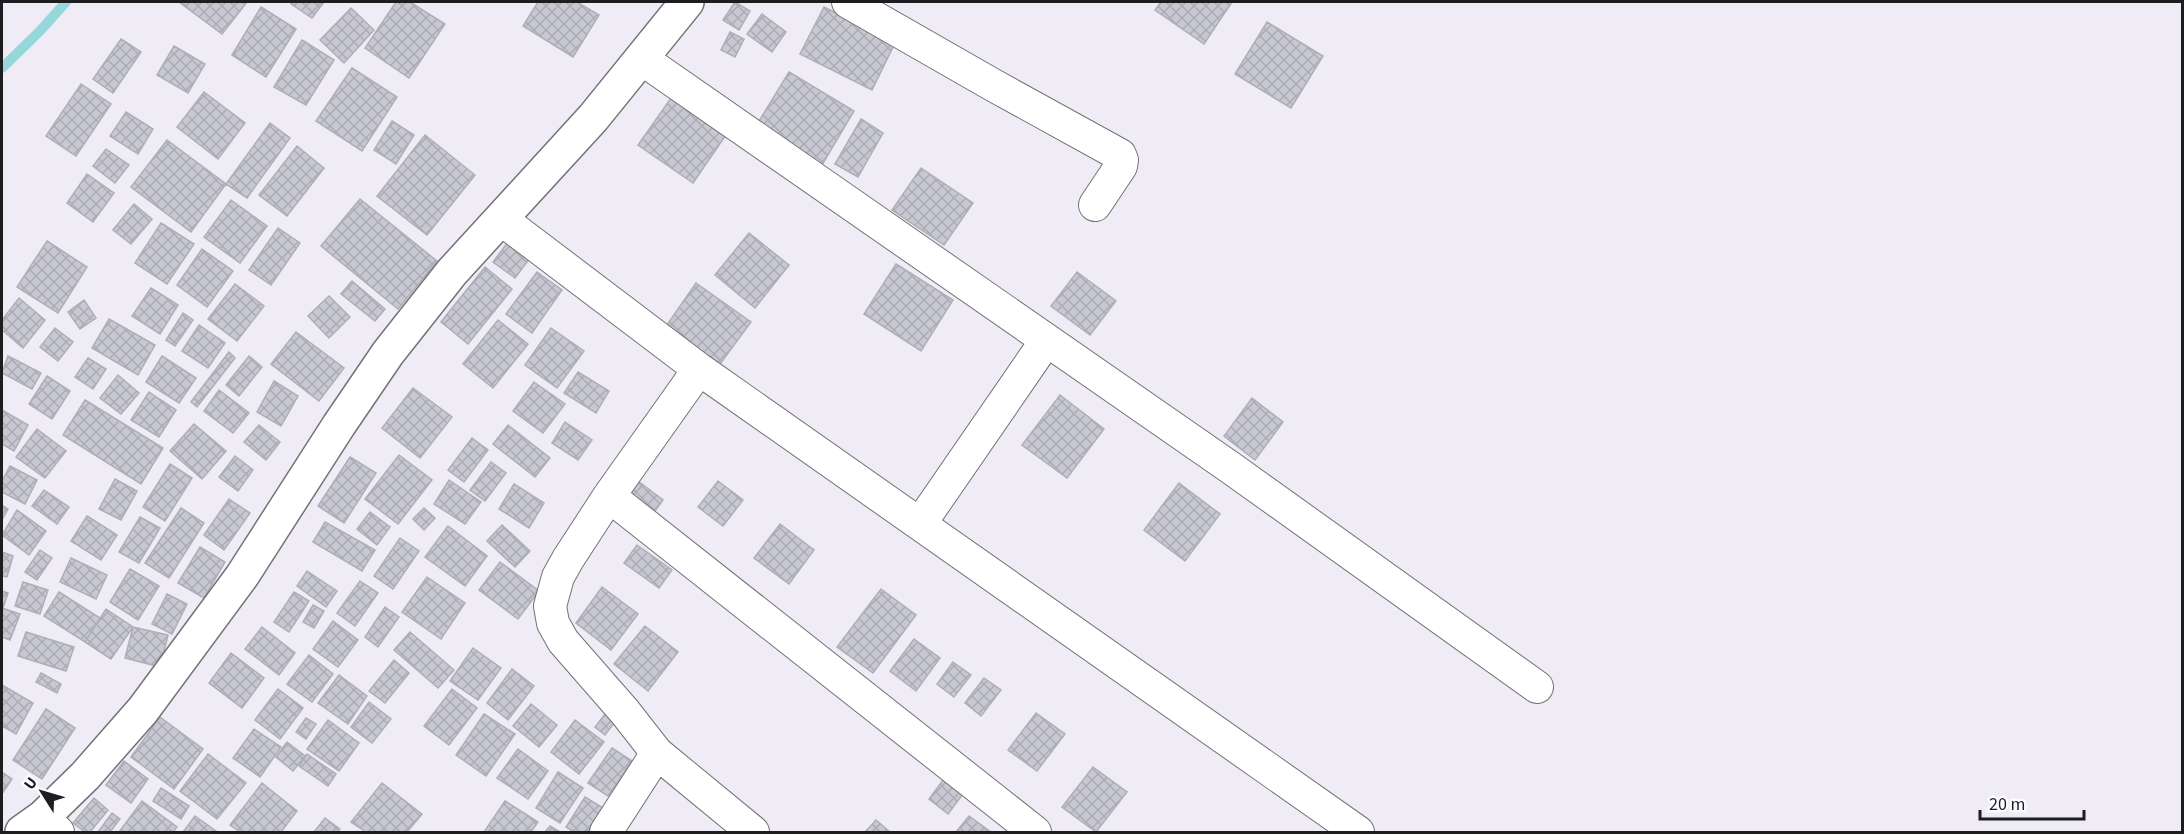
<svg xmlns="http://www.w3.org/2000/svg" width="2184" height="834" viewBox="0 0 2184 834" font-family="'Source Sans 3',sans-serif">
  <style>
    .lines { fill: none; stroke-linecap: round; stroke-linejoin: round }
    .stream { stroke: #95d7db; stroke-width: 10 }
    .building { fill: url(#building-cross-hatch); stroke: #aeaeb7; stroke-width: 1.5 }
    .street-casing { stroke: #747179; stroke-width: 34 }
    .secondary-casing { stroke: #747179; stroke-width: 36 }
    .street { stroke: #fff; stroke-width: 32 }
    .secondary { stroke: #fff; stroke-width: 33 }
  </style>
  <defs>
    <pattern id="building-cross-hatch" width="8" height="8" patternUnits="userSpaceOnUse" patternTransform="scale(1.5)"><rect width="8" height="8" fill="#c7c8d1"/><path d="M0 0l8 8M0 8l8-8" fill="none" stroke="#aaabb3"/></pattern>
  </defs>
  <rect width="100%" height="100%" fill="#efecf6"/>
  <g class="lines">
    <!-- stream -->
    <path class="stream" d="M2,68l38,-37 26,-29"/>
  </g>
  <!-- building -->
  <path class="building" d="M179,2h68l-25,32z
    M293,2h31l-12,16 -21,-14z
    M396,2h14l35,22 -36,54 -44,-30z
    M538,2h39l22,13 -26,42 -50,-31z
    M735,2l15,9 -11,19 -16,-10z
    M1161,2h71l-28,42 -49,-34z
    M261,7l35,22 -30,48 -34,-22z
    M824,7l71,36 -23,47 -72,-36z
    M351,8l23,22 -30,33 -24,-23z
    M762,14l24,18 -14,20 -25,-18z
    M1267,22l56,34 -32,52 -56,-34z
    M730,32l14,7 -9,18 -14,-7z
    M121,39l20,13 -28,41 -20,-14z
    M302,40l32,20 -28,45 -32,-18z
    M174,46l31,18 -17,29 -31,-18z
    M352,68l45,29 -35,54 -46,-30z
    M789,72l65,39 -32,54 -66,-39z
    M81,84l30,20 -35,52 -30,-20z
    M204,92l41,31 -27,36 -41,-32z
    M671,98l55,37 -33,48 -55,-38z
    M126,112l27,17 -15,25 -28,-18z
    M861,119l22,14 -25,44 -23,-13z
    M392,121l22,14 -18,29 -22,-14z
    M270,123l20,15 -43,60 -21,-14z
    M425,135l50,40 -48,60 -50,-39z
    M167,140l59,44 -35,48 -60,-45z
    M297,146l27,22 -37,48 -28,-21z
    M106,149l23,16 -14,18 -22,-17z
    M921,168l52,35 -29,42 -52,-35z
    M87,174l27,19 -21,29 -26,-19z
    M360,199l77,62 -39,48 -77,-63z
    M231,200l36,26 -27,37 -36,-26z
    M134,204l18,15 -21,25 -18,-14z
    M161,223l33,21 -27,40 -32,-21z
    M278,228l22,15 -29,42 -22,-15z
    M749,233l40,32 -34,43 -40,-33z
    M511,238l22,16 -18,24 -22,-16z
    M47,241l40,26 -29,46 -41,-26z
    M202,249l31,22 -26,36 -30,-22z
    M896,264l57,36 -32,51 -57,-37z
    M485,267l27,22 -44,55 -27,-22z
    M537,272l25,18 -30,43 -26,-19z
    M1077,272l39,29 -26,34 -39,-29z
    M352,281l33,28 -10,12 -34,-27z
    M696,283l55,39 -36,49 -53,-39z
    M235,284l29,22 -27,35 -29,-22z
    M151,288l27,17 -18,29 -28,-18z
    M329,296l21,21 -21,21 -21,-22z
    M19,298l26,22 -22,28 -21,-18v-10z
    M84,300l12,18 -16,11 -12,-17z
    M183,313l10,7 -18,26 -9,-6z
    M109,319l46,26 -17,30 -46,-27z
    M498,320l30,24 -35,44 -30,-24z
    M199,325l26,18 -17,25 -26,-17z
    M55,328l18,14 -15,19 -18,-14z
    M551,328l33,23 -27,37 -32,-23z
    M296,332l48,36 -25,33 -48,-37z
    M229,352l6,6 -38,49 -6,-5z
    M8,356l33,17 -9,16 -30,-16z
    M162,356l34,22 -17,25 -33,-21z
    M249,356l13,11 -23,29 -13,-11z
    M88,358l18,11 -13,20 -18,-12z
    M578,372l31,19 -13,22 -32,-20z
    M118,375l21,18 -18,21 -21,-16z
    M47,376l23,15 -18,28 -23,-15z
    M274,381l24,15 -17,30 -24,-14z
    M534,382l31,22 -22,29 -30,-22z
    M413,388l39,29 -32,41 -38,-30z
    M219,390l30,23 -16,20 -29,-22z
    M149,392l27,18 -17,27 -28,-17z
    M1060,395l44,34 -37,49 -45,-33z
    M1252,398l31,24 -28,38 -31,-24z
    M85,400l78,48 -22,36 -78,-49z
    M2,410l26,15 -14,26 -12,-7z
    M565,422l27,18 -14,20 -26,-17z
    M194,424l32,27 -24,28 -32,-28z
    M259,425l21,17 -14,18 -22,-18z
    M508,425l42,33 -15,19 -42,-33z
    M37,429l29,22 -21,27 -29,-21z
    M472,438l16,12 -24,32 -16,-12z
    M399,455l33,25 -34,44 -33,-25z
    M235,456l18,14 -15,21 -19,-14z
    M350,457l26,16 -32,50 -26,-17z
    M491,462l15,11 -21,28 -15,-11z
    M170,464l22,14 -27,43 -22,-14z
    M10,466l27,14 -12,24 -23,-12v-11z
    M115,479l22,12 -16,29 -22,-11z
    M449,480l32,22 -16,22 -31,-20z
    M638,481l25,19 -13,18 -25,-19z
    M718,481l25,19 -20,26 -25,-19z
    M1179,483l41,31 -35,47 -41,-31z
    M514,484l30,19 -15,25 -30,-19z
    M44,490l25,17 -12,17 -25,-18z
    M229,499l21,14 -26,37 -20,-15z
    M2,505l6,4 -6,11z
    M181,508l23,15 -35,55 -24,-15z
    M424,508l11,10 -11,12 -11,-11z
    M17,510l29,21 -17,24 -27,-20z
    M370,512l20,15 -13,18 -20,-16z
    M87,516l30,19 -16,25 -30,-19z
    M140,517l20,11 -21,35 -20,-11z
    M325,522l50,28 -13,21 -49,-29z
    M780,524l34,26 -25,34 -35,-26z
    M502,525l28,26 -15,16 -28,-26z
    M448,526l39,30 -22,30 -40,-29z
    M400,538l19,13 -26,38 -19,-13z
    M637,545l35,25 -13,18 -35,-25z
    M200,547l25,15 -21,36 -26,-15z
    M40,550l12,8 -15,22 -12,-8z
    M2,552l11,4 -6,21 -5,-1z
    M71,558l36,17 -11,24 -36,-17z
    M500,562l39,29 -21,28 -39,-29z
    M130,569l29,17 -21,34 -28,-18z
    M307,571l30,20 -11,16 -29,-21z
    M427,577l38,26 -24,36 -39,-27z
    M360,581l18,12 -23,33 -18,-13z
    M23,582l25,8 -8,24 -25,-8z
    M602,587l36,27 -27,36 -35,-27z
    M881,589l35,26 -43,58 -36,-26z
    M2,591l6,2 -5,15 -1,-1z
    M59,592l41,26 -15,24 -41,-26z
    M294,592l15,9 -20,31 -15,-10z
    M167,594l20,10 -15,30 -20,-10z
    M313,605l11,6 -10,17 -11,-6z
    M385,607l14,10 -21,30 -13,-10z
    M2,608l18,6 -10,26 -8,-3z
    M106,609l27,18 -22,32 -26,-17z
    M333,621l25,19 -20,27 -25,-18z
    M645,626l33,26 -30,39 -34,-27z
    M133,627l35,8 -8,32 -35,-9z
    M262,627l33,26 -16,22 -34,-26z
    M26,632l48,15 -8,24 -48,-15z
    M410,632l44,38 -16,18 -44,-38z
    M914,639l26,19 -24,33 -26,-20z
    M473,648l28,20 -23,32 -28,-19z
    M231,653l33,25 -22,30 -33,-25z
    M309,655l24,19 -21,28 -25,-18z
    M394,660l15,13 -24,30 -16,-12z
    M953,662l18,13 -17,22 -17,-13z
    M512,669l22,17 -26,34 -21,-17z
    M41,673l20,11 -4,9 -21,-11z
    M339,675l28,21 -19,28 -30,-21z
    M984,678l17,12 -20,26 -16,-13z
    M2,685l31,18 -17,31 -14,-8z
    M278,689l25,19 -23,31 -25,-19z
    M452,689l25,19 -28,37 -25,-19z
    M369,702l22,17 -19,24 -21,-16z
    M531,704l26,21 -18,22 -26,-21z
    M46,709l29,19 -33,51 -29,-19z
    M608,710l10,8 -13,17 -10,-8z
    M1036,713l29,21 -28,37 -29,-21z
    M484,714l31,20 -29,42 -30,-21z
    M160,717l43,32 -29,40 -43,-32z
    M306,718l10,6 -10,15 -10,-7z
    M328,720l31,23 -20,28 -32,-22z
    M575,720l29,22 -25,32 -28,-22z
    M254,729l27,18 -21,30 -27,-19z
    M287,742l18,14 -12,15 -17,-14z
    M612,748l20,13 -24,35 -20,-13z
    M518,749l30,22 -20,28 -31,-21z
    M208,754l38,29 -29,36 -37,-28z
    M307,754l29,20 -8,12 -29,-20z
    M124,761l24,18 -17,24 -25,-18z
    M1093,767l34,25 -31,40 -34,-25z
    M2,772l10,7 -10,15z
    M558,772l25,16 -23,35 -24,-15z
    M949,772l20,14 -21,28 -19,-15z
    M262,783l35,28 -16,21h-41l-10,-7z
    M382,783l40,31 -15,18h-41l-15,-10z
    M161,788l28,18 -8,13 -28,-18z
    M585,797l18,11 -16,24h-13l-8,-5z
    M94,798l14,12 -18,22h-5l-12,-9z
    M142,801l35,26 -4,5h-54z
    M505,801l33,21 -7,10h-47z
    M112,813l8,6 -10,13h-12z
    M195,816l21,15 -1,1h-32z
    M969,816l22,16h-35z
    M325,818l15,11 -3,3h-23z
    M876,820l14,12h-25z
    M550,826l10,6h-15z"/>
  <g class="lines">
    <!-- street casing -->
    <g class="street-casing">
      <path id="street" d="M848,2l145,83 127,70 2,5 -1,6 -26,39
        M642,59l589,409 306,219
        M501,219l198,150 659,463
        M699,369l-90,127 -41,63 -10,18 -8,29 3,17 10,18 62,71 32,41 96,79
        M609,496l426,336
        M920,524l126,-183
        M43,817l15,15
        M606,832l51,-79"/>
    </g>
    <!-- secondary casing -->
    <g class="secondary-casing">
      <path id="secondary" d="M22,832l21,-15 42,-41 58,-66 99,-134 97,-151 49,-72 64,-81 141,-154 94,-116"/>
    </g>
    <!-- street -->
    <use href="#street" class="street"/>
    <!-- secondary -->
    <use href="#secondary" class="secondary"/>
  </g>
  <!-- border -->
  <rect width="2184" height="834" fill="none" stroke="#1d1c1f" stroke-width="6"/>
  <!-- north arrow -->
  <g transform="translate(42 792) rotate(307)" stroke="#fcfbff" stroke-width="4.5" paint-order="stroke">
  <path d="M0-4.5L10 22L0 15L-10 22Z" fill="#1d1c1f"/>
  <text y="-9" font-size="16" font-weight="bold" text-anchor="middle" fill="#1d1c1f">U</text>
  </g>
  <!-- scale -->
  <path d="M1980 810v9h104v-9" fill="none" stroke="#1d1c1f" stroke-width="3"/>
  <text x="1989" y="810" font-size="18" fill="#1d1c1f" stroke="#fcfbff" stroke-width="4.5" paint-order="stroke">20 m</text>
</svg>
